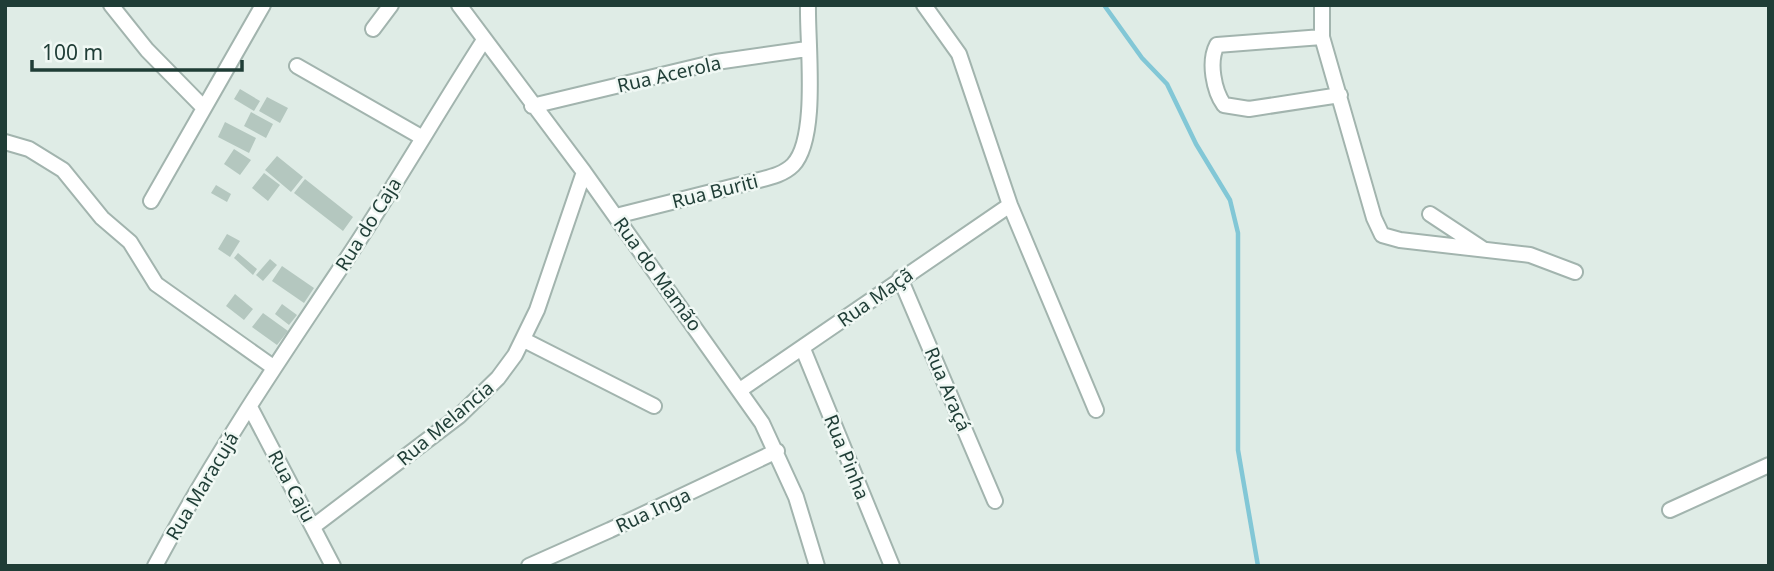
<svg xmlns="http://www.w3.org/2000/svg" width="1774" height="571" viewBox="0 0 1774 571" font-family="'Noto Sans',sans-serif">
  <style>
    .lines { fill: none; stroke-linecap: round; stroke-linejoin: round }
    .stream { stroke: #82c7d6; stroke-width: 4.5 }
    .building { fill: #b4c7bf }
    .minor-casing { stroke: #a2b4ae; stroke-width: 18 }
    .minor { stroke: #fff; stroke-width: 14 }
    .labels { text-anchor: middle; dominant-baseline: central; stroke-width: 5; stroke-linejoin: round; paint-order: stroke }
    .street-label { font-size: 19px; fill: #1f3d36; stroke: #f0f8f4 }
  </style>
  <rect width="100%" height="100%" fill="#dfece6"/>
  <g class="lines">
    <!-- stream -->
    <path class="stream" d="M1104,5l38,53 25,26 29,60 34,56 8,33v217l20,116"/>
  </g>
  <!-- building -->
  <path class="building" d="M240,89l20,12 -6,10 -20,-12z
    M267,97l21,11 -8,15 -21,-12z
    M251,112l22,12 -7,14 -22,-12z
    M225,122l31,16 -7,15 -31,-16z
    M234,149l17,11 -11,15 -16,-11z
    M277,156l26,21 -12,15 -26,-22z
    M264,173l16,12 -12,16 -16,-13z
    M305,179l48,38 -10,14 -49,-38z
    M216,185l15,9 -4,8 -16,-9z
    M227,234l13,7 -10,16 -12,-8z
    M238,253l19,16 -4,6 -19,-17z
    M270,259l7,6 -14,16 -7,-6z
    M282,266l32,22 -10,15 -32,-22z
    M235,294l18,15 -9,11 -18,-14z
    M282,304l15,11 -8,10 -14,-11z
    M263,313l25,18 -11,14 -25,-18z"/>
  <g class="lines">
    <!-- minor casing -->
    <g class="minor-casing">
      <path id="minor" d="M111,5l36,45 57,58
        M459,5l125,167 178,251 34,74 21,69
        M924,5l35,49 51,151 86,205
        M1322,5v32l52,181 8,17 18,5 130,15 45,17
        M373,29l18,-24
        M1322,37l-105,8c-9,17 -3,46 7,60l25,4 91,-14
        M297,66l126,72
        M532,106l184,-44 91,-13
        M5,142l24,7 34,21 39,48 28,24 26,42 117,83
        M151,201l112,-196
        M1430,214l53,35
        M616,216l143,-36c12,-3 25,-6 34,-15 26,-27 14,-122 15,-160
        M900,278l95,223
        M524,340l130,66
        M803,349l89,217
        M740,390l270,-185
        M250,407l83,159
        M1670,510l99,-45
        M314,526l145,-110 39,-38 17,-23 22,-45 47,-138
        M155,566c57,-107 124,-206 191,-306 48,-72 91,-147 138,-220
        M529,566l81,-36 167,-79"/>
    </g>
    <!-- minor -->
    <use href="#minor" class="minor"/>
  </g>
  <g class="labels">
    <!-- street labels -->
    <g class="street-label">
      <text transform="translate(669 74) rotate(-13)">Rua Acerola</text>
      <text transform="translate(715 191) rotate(-14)">Rua Buriti</text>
      <text transform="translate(368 224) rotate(-58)">Rua do Caja</text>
      <text transform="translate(658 274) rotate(54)">Rua do Mamão</text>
      <text transform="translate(875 297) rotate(-35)">Rua Maçã</text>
      <text transform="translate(948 389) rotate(67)">Rua Araçá</text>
      <text transform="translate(445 423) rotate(-40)">Rua Melancia</text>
      <text transform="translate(847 457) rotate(68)">Rua Pinha</text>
      <text transform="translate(202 486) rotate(-59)">Rua Maracujá</text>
      <text transform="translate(292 486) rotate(62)">Rua Caju</text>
      <text transform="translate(653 510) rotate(-25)">Rua Inga</text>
    </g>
  </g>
  <!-- border -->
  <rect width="1774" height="571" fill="none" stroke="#1f3d36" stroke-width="14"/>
  <!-- scale -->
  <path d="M32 60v10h210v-10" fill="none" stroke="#1f3d36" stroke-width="3.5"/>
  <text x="42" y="60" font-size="21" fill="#1f3d36" stroke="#f0f8f4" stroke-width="5" paint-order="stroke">100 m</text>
</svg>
